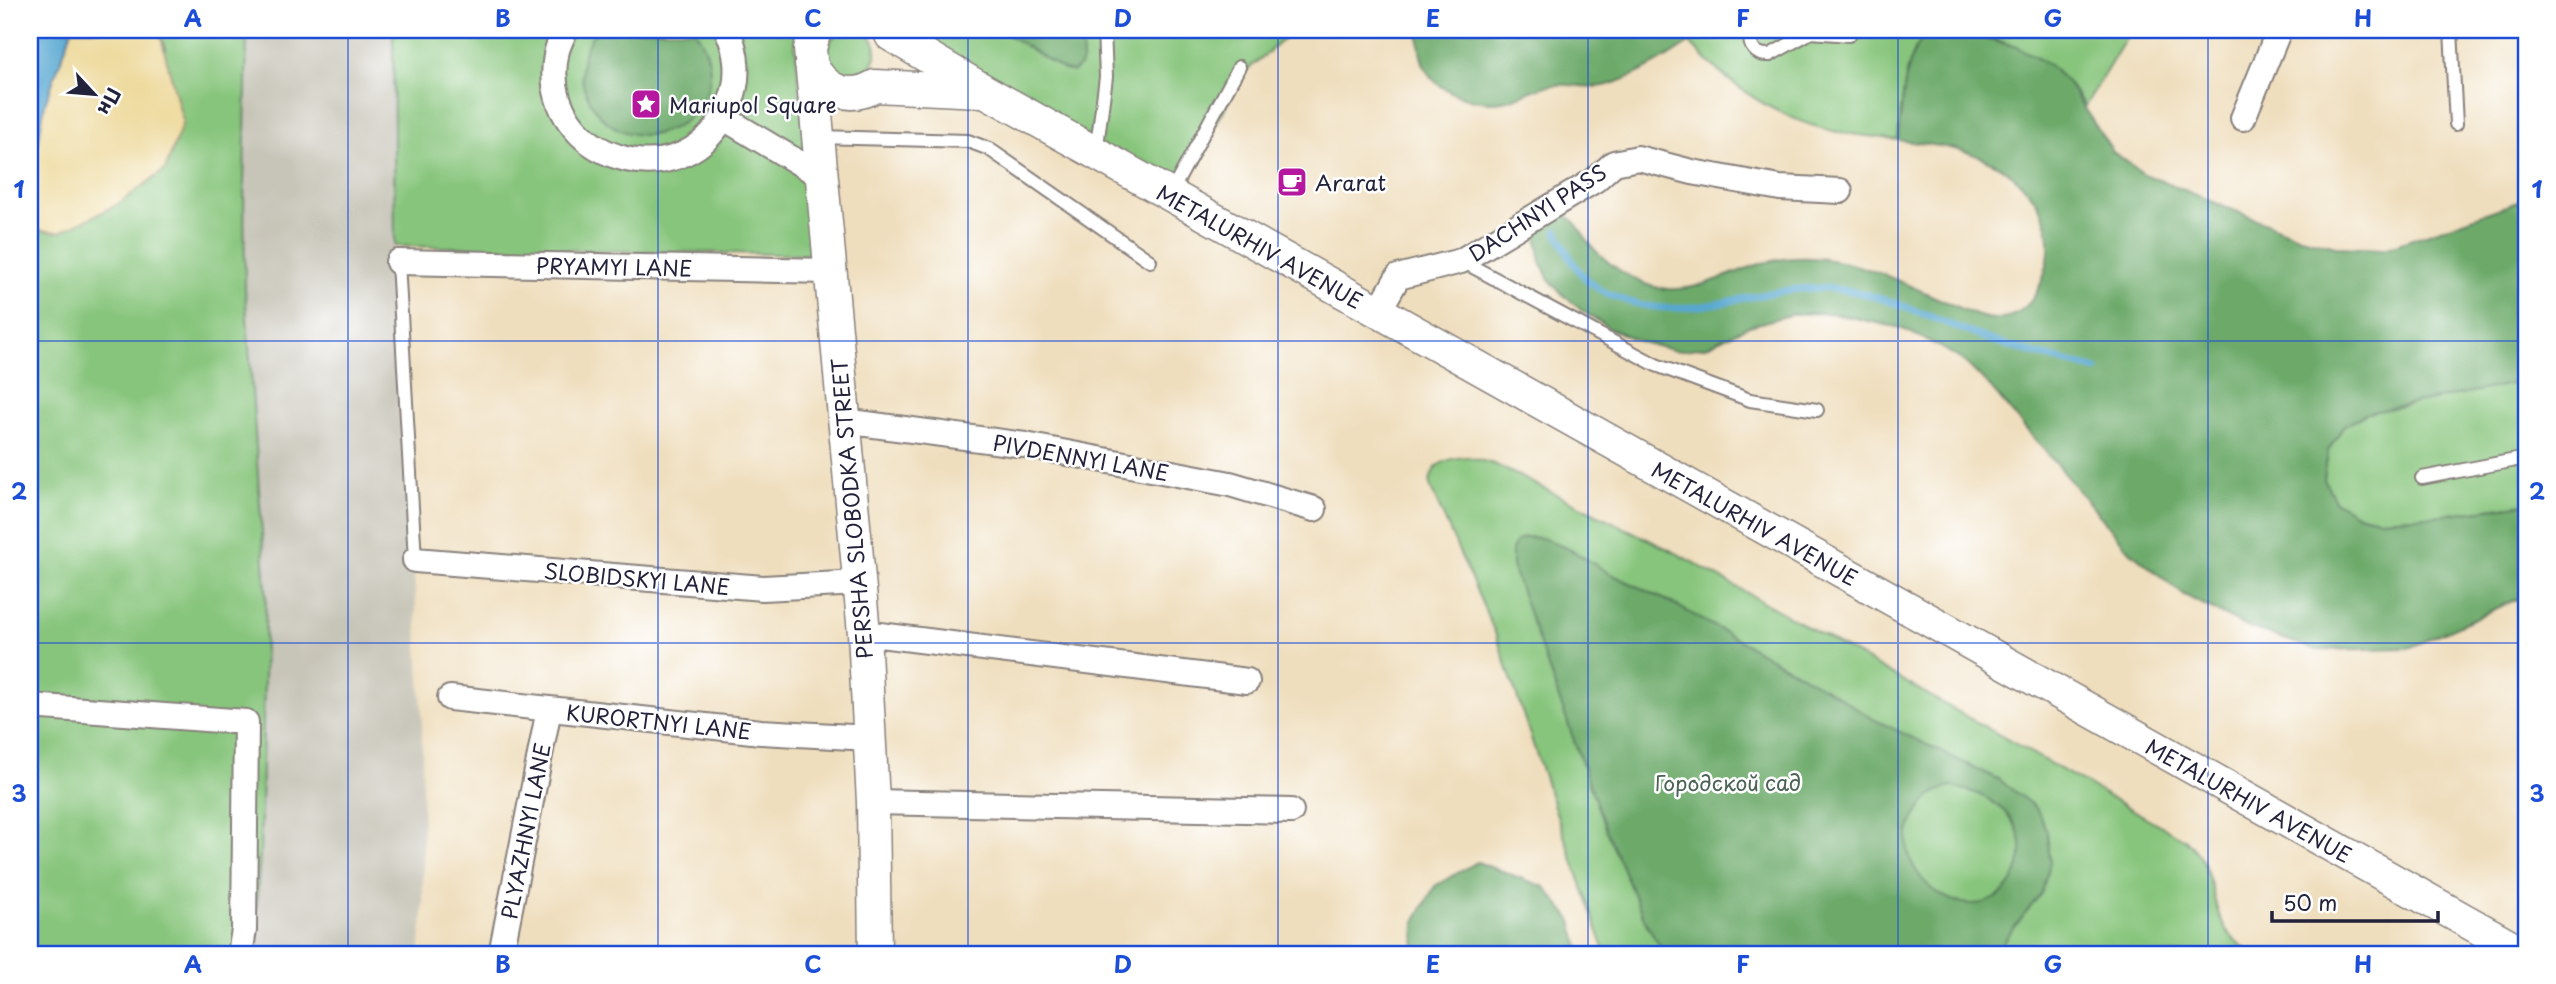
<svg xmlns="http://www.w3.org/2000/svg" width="2556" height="984" viewBox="0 0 2556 984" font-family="'Playpen Sans',sans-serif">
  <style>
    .industrial { fill: #c7c5b8 }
    .green { fill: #87c57b; stroke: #54745b; stroke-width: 2 }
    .forest { fill: #6daa6b; stroke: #486653; stroke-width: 2; fill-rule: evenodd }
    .sand { fill: #eeda9e; stroke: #887e6c; stroke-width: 2 }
    .water { fill: #56a7d0; stroke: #3c6486; stroke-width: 2 }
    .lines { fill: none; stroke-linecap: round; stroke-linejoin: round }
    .stream { stroke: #56a7d0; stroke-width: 7 }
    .service-casing { stroke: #88807c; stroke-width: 16 }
    .minor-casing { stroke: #88807c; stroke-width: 28 }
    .tertiary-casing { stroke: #88807c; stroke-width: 35 }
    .service { stroke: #fff; stroke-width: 12 }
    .minor { stroke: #fff; stroke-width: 24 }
    .tertiary { stroke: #fff; stroke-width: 32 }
    .grid { fill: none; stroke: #1d4ed8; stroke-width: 2; stroke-opacity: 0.55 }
    .labels { text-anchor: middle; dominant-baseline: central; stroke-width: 5; stroke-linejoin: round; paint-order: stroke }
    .poi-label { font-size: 21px; fill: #22223b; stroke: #fff; text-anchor: start }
    .street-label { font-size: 21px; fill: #22223b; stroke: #fff }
    .park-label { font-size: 21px; fill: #4a6355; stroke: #fff }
    .neatline { fill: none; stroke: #1d4ed8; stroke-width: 2.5 }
    .grid-label { font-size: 23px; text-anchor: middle; font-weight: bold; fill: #1d4ed8 }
  </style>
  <rect width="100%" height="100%" fill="#fff"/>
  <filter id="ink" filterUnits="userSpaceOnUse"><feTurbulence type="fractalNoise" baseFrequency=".0143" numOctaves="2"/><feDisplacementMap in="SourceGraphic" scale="14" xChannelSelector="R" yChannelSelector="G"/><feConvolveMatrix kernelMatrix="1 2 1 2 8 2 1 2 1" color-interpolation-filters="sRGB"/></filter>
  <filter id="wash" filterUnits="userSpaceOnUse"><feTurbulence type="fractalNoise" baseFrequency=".00686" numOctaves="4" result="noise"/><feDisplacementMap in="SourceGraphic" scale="28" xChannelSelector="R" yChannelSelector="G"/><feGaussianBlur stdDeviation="1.57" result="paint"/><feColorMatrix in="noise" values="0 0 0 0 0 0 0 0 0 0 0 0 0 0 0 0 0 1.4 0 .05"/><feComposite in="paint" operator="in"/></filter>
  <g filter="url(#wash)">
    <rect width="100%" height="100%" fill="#efdebd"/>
    <!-- industrial -->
    <path class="industrial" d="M247,30h146l2,216 27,468 1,203 -4,37h-170l11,-98 6,-266 -21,-301 -1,-105z"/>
    <!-- green -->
    <path class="green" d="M828 52a24 24 0 1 1 48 0a24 24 0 1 1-48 0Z
      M159,30h88l-3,154 1,105 21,301 -6,266 -6,80 -5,18h-219v-724l31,2 105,-183z
      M393,30h401l21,225 -420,-9z
      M901,30h99l29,17 54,12 -4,-29h215l-49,42 -65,118z
      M1708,30h423l-46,76c-11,-15 -21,-29 -35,-40 -25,-19 -104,-52 -129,-24 -18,19 -20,72 -23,98 -23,-4 -47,-5 -70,-10 -55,-14 -101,-46 -139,-88z
      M2526,381v123l-91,12 -58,3 -23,-6 -19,-12 -11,-22 4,-28 15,-24 24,-14z
      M1468,457l26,7 182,89 510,287c6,7 14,14 17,22 18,41 6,67 52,92h-649l-45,-127 -64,-190 -67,-151c0,-23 18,-28 38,-29z"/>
    <!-- forest -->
    <path class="forest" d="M597,30h98c59,84 -74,154 -110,60 -8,-20 -2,-44 12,-60z
      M1000,30h79l4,23 -2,12 -8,7 -9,-2z
      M1419,30h289c-29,20 -59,41 -93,53 -25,9 -44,-2 -68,3 -14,3 -27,11 -40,14 -12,3 -26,2 -37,-1 -37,-10 -53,-30 -51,-69z
      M1953,30l64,17 32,18 17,16 47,71 31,22 156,63 40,10 44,2 142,-50v182l-159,32 -24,14 -15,24 -4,28 11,22 19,12 23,6 58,-3 91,-12v91l-117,53 -93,2 -73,-25 -61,-31 -52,-43 -139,-163 -26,-26 -26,-16 -38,-18 -71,-15 -36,1 -45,12 -44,21 -29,4 -35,-9 -32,-14 -28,-18 -21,-18 -12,-14 -7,-16 -5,-31c34,-41 42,4 61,21 15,15 29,23 48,32 42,17 83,-12 122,-22 22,-5 46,-6 69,-1 37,6 73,25 108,40 17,7 36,19 55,18 5,0 16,-4 20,-7 18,-12 28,-39 30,-60 3,-46 -32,-82 -74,-97 -24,-9 -52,-11 -77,-15 3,-25 6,-83 24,-100 9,-8 19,-9 31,-10z
      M1525,537l17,1 31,13 36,22 65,31 161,90 36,24 127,61 38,29 11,23 3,31 -8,30 -40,51 1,11h-338l-19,-31 -41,-95 -93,-262v-16l4,-9zM1952,787c39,6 79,34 67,78 -4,14 -10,26 -24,33 -38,22 -94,-21 -87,-63 1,-8 6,-17 11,-24 7,-13 18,-22 33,-24z
      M1477,862l68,25 27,34 9,33h-167l1,-33 20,-35z"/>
    <!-- sand -->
    <path class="sand" d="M72,30h87l24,92 -18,48 -50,36 -55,26 -30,-2v-44l15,-83z"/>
    <!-- water -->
    <path class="water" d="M30,30h42l-27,73 -15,83z"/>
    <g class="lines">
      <!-- stream -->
      <path class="stream" d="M1557,231c18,41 31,60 77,72 62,18 126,-17 189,-15 58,2 112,33 167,52 35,12 71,20 107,30"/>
    </g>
  </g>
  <g filter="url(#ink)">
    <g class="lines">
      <!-- service casing -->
      <g class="service-casing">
        <path id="service" d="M1754,30c-9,14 1,26 16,25l41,-23 38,3
          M2451,30l5,94
          M818,137l150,4 21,8 161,112
          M1096,153l10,-76 -2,-47
          M1171,193l68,-126
          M1462,261l194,104 94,35 67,10
          M398,262l17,298
          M2422,478l104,-20"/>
      </g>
      <!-- minor casing -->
      <g class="minor-casing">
        <path id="minor" d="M565,30c-3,8 -8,17 -9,25 -19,104 132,153 174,48 10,-24 8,-51 -3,-73
          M724,118l97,58
          M2243,118l36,-88
          M398,262l432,9
          M1378,312l20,-35 63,-16 134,-81 19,-17 24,-5 54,14 88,16 60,3
          M844,421l181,24 205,39 84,25
          M415,560l348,28 97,-5
          M864,633l383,48
          M450,698l311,34 109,6
          M30,706l216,16 -2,208 -4,24
          M873,802l418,9
          M501,954l48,-245"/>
      </g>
      <!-- tertiary casing -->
      <g class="tertiary-casing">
        <path id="tertiary" d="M815,30l-5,19 54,584 9,169 2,152
          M891,35l94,56 1540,863
          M811,64c13,27 38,37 64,22l106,5"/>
      </g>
      <!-- service -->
      <use href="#service" class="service"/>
      <!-- minor -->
      <use href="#minor" class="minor"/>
      <!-- tertiary -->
      <use href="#tertiary" class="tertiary"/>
    </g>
  </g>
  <!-- grid -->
  <path class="grid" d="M348,30v924M658,30v924M968,30v924M1278,30v924M1588,30v924M1898,30v924M2208,30v924M30,341h2496M30,643h2496"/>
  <!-- icons -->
  <defs>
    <g id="sight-square" transform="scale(1.575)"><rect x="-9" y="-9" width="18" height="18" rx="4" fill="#b5179e" stroke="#fff"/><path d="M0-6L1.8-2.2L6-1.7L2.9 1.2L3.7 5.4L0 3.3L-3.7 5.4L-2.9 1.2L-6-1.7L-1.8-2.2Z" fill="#fff"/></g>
    <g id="cafe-square" transform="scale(1.575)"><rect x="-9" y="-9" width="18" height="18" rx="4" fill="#b5179e" stroke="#fff"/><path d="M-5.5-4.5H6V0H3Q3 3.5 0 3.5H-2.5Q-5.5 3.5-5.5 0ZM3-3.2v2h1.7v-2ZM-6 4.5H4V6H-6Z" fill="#fff"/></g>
  </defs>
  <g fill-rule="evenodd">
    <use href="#sight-square" x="646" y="104"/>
    <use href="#cafe-square" x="1292" y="182"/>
  </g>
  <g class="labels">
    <!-- poi labels -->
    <g class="poi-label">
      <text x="669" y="104">Mariupol Square</text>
      <text x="1315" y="182">Ararat</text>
    </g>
    <!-- street labels -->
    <g class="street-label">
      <text transform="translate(1537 212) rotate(-33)">DACHNYI PASS</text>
      <text transform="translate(1260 246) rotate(29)">METALURHIV AVENUE</text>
      <text transform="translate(614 266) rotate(1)">PRYAMYI LANE</text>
      <text transform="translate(1081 457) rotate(10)">PIVDENNYI LANE</text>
      <text transform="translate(851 509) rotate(-95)">PERSHA SLOBODKA STREET</text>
      <text transform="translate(1755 523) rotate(29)">METALURHIV AVENUE</text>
      <text transform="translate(637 578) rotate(5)">SLOBIDSKYI LANE</text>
      <text transform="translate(659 721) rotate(6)">KURORTNYI LANE</text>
      <text transform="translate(2249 800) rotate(29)">METALURHIV AVENUE</text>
      <text transform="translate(525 831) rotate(-79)">PLYAZHNYI LANE</text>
    </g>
    <!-- park labels -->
    <g class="park-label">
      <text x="1728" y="782">Городской сад</text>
    </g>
  </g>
  <!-- margin -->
  <rect width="2556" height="984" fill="none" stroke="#fff" stroke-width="77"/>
  <!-- north arrow -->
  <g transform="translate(94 94) rotate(116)" stroke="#ffffff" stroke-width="5" paint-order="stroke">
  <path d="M0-5L12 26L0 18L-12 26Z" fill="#22223b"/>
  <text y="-10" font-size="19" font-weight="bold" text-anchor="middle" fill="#22223b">Пн</text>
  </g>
  <!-- scale -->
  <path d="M2272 911v10h166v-10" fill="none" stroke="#22223b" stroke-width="3.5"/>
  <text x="2283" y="911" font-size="21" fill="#22223b" stroke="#ffffff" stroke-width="5" paint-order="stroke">50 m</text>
  <rect x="38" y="38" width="2480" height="908" class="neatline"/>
  <g class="grid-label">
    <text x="193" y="27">A</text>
    <text x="503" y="27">B</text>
    <text x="813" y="27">C</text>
    <text x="1123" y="27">D</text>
    <text x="1433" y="27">E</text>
    <text x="1743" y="27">F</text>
    <text x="2053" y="27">G</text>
    <text x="2363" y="27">H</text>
    <text x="19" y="198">1</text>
    <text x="2537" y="198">1</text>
    <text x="19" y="500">2</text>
    <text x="2537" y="500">2</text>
    <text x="19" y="802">3</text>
    <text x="2537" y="802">3</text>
    <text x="193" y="973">A</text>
    <text x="503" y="973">B</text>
    <text x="813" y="973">C</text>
    <text x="1123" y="973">D</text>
    <text x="1433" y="973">E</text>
    <text x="1743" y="973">F</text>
    <text x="2053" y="973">G</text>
    <text x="2363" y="973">H</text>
  </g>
</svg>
